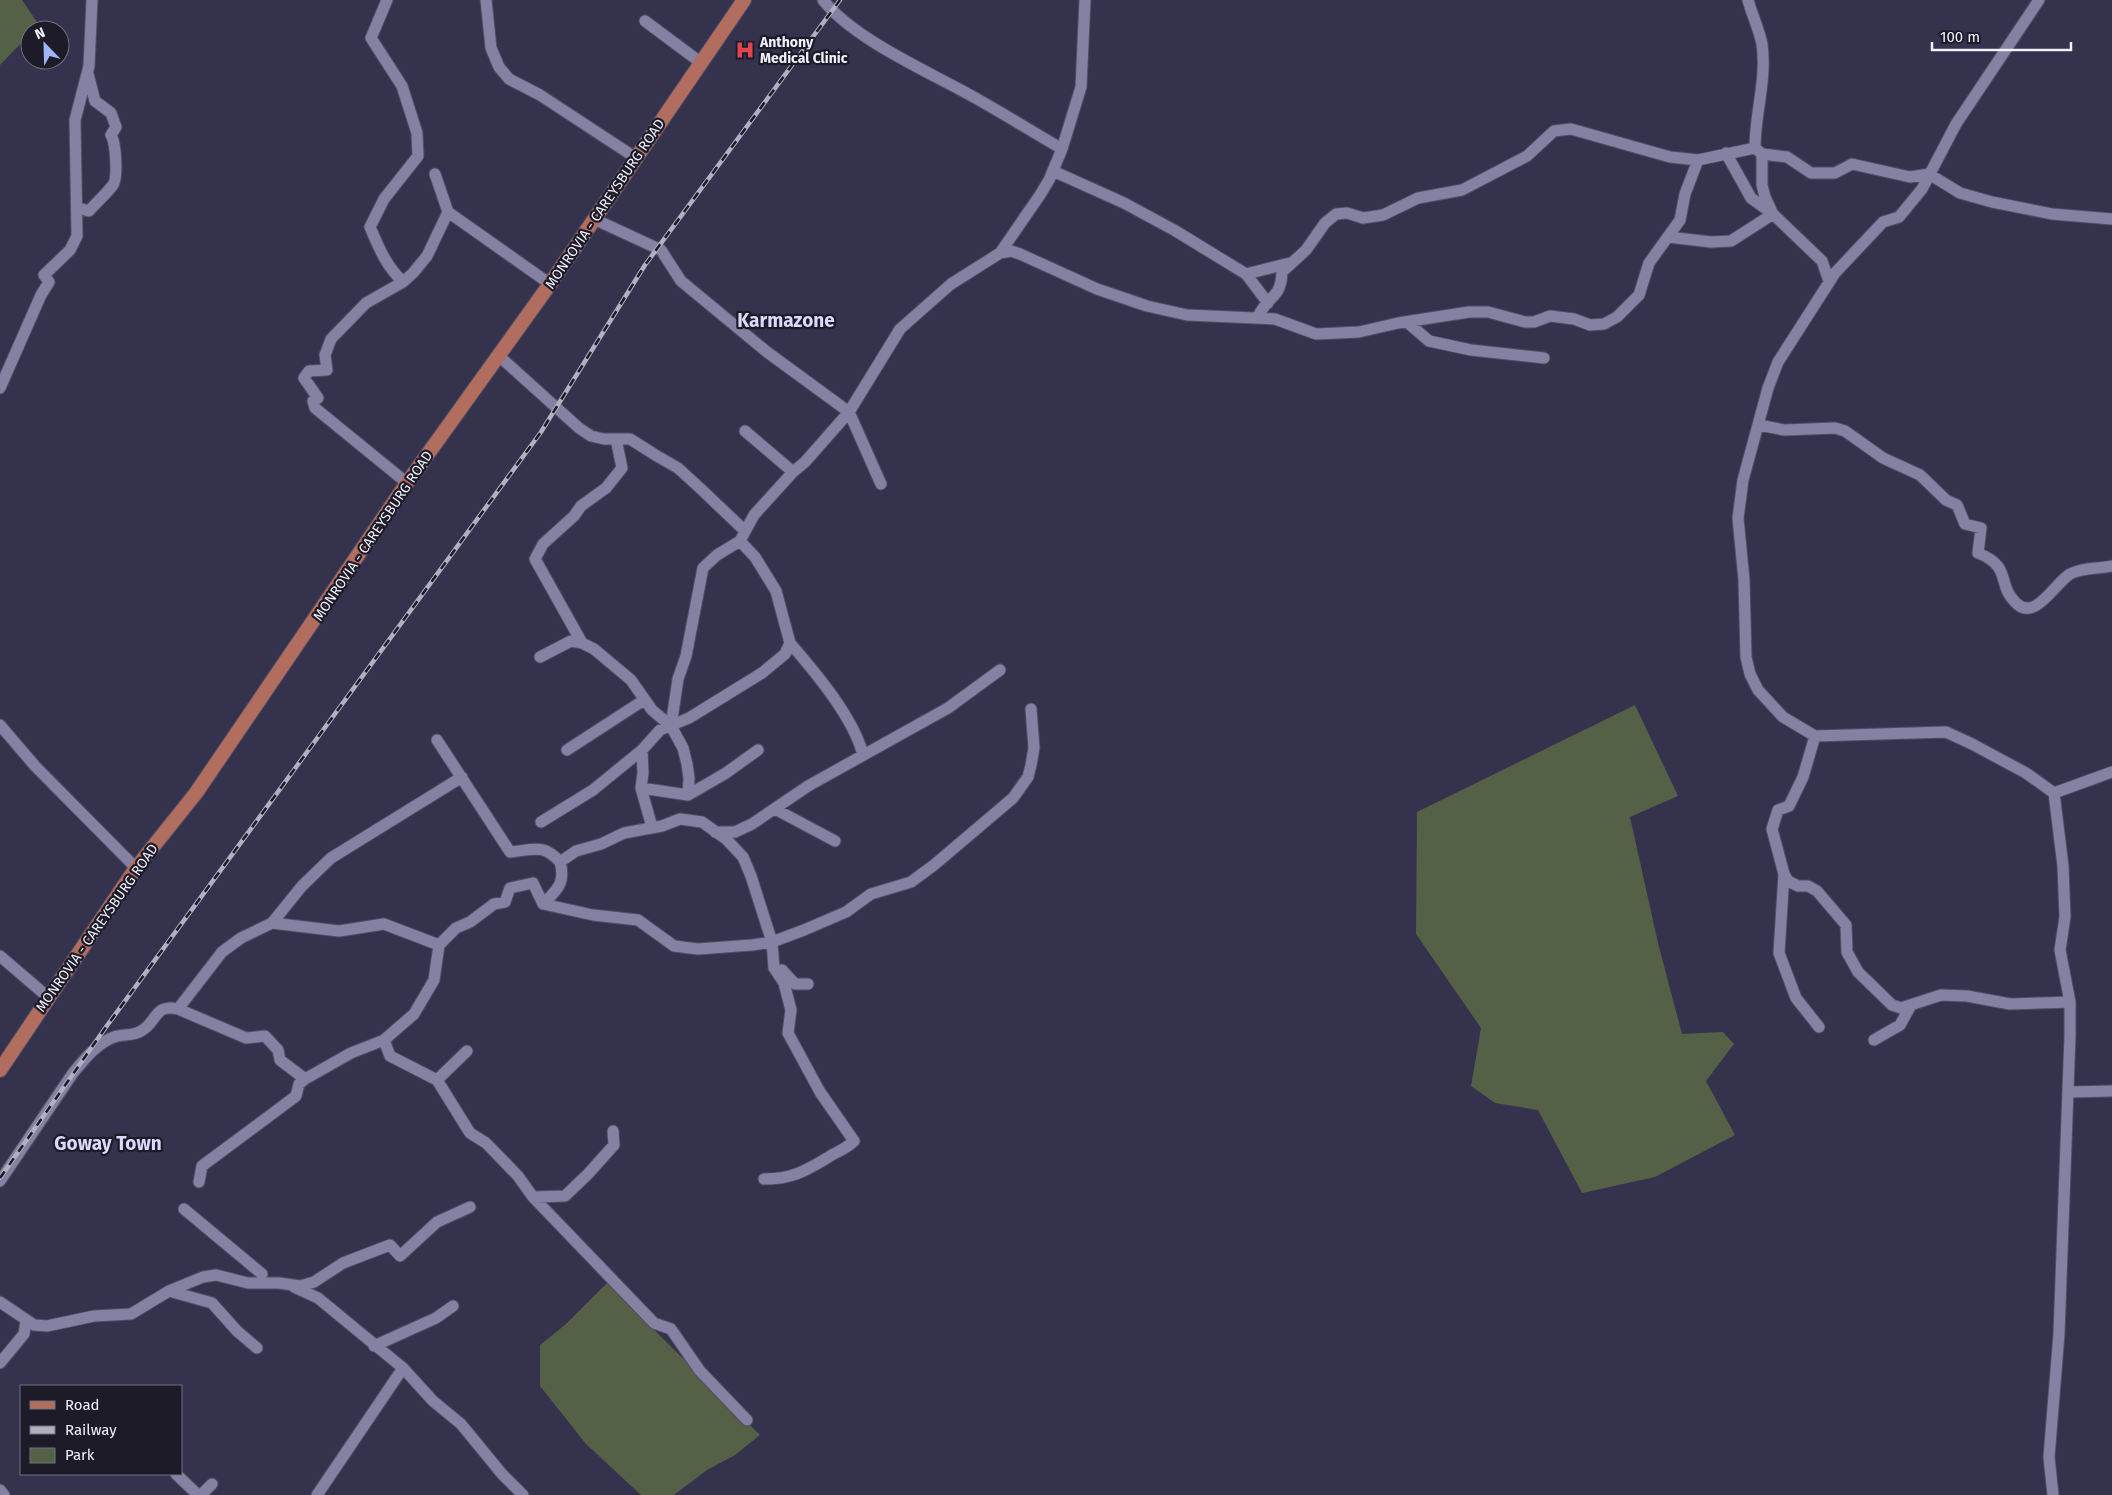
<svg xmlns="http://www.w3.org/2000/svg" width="2112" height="1495" viewBox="0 0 2112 1495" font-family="'Fira Sans',sans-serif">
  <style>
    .green { fill: #546147 }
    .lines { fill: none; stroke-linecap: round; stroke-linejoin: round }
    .minor-casing { stroke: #504d64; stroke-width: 13 }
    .major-casing { stroke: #504d64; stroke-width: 16 }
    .minor { stroke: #8481a2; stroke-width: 11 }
    .major { stroke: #b16e5f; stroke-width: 14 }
    .rail-casing { stroke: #b1b0c3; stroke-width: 4.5 }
    .rail { stroke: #1d1b28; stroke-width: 2.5; stroke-dasharray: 8; stroke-linecap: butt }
    .labels { text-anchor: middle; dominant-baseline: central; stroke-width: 4.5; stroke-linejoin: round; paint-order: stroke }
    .poi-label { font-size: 14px; font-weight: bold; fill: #f0f0fe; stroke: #1d1b28; text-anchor: start }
    .street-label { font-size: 14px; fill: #f0f0fe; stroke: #1d1b28 }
    .district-label { font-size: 19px; font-weight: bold; fill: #dad8fc; stroke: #1d1b28 }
  </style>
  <rect width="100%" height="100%" fill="#35324e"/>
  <!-- green -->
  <path class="green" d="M0,0h22l17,25 -5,5h-4v4l-30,31z
    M1635,705l43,91 -48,21 28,126 24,91 41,-2 11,12 -28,37 29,54 -80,42 -73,16 -44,-83 -43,-7 -24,-17 10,-58 -65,-94 1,-122z
    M607,1283l153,152 -25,20 -28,15 -33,25h-33l-55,-51 -46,-58v-41l26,-21z"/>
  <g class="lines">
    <!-- minor casing -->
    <g class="minor-casing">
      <path id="minor" d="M387,0l-16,38 31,48 15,47 1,23 -34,43 -14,28c9,21 16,39 33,55
        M486,0l5,48 8,19 10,12 31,16 96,63
        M823,0c31,39 102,70 147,95 31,17 61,36 92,54
        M1748,0c4,15 11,29 14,44 5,35 -7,69 -7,104l7,6v31l3,12 8,17 49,47 7,20
        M2039,0l-83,124 -34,65 -23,28 -16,5 -48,51 -57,89 -10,26 -25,92 -5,38 6,62 2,77 4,17 8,16 25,27 32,19 131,-4 26,12 54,29 28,20 9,73 2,51 -5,33 10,52v34l-11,298 -10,123 4,38
        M645,21l55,41
        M1762,154l25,3 24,16h24l17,-9 58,13 19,-3 31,19 32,9 60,12 60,5
        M1053,171l71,32 50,27 72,44 22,29
        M78,208l11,3c7,-8 17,-17 24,-26 5,-7 3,-42 -2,-50l5,-8 -5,-14 -16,-12 -7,-27
        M448,212l102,72
        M594,219l67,31 20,31 86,71 82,60 32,72
        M1668,237l43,5 20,-1 42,-27 -22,-16 -25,-45
        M1000,253l11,-2 9,3 77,35 50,17 40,9 88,4 41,15 43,-2 39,-9 71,-11h19l37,10h9l16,-6 24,3 16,6 14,-1 13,-7 22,-22 10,-32 31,-43 5,-26 13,-34 57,-12
        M1246,274l44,-11
        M1258,317c9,-22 23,-17 24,-45l24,-22 19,-27 11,-9 11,-1 16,5 20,-3 35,-17 44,-8 65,-34 27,-25 17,-2 99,28 28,3
        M1407,322l22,19 42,9 73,8
        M499,356l80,72 12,8 13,3h26l27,17 21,12 24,22 42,40
        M0,388l41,-93 8,-13 -5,-7 26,-25 7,-14 -2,-116 14,-54 3,-66
        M1759,425l25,5 51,-2 10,3 38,27 37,17 26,25 11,5 8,19 16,4 -3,25c35,14 18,31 38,50 19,19 38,-19 54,-29 13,-7 28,-5 42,-8
        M745,431l48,41
        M407,483l-92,-75 -2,-7 5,-3 -14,-20 5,-7 18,-1 -2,-15 6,-16 35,-36 37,-21 10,-9 14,-17 21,-44 -13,-38
        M582,643l-47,-84 8,-15 31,-28 7,-10 25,-18 16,-20 -6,-29
        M790,643c25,29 64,75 73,112
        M540,657l31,-16 11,2 12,6 37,31 21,30 19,16
        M0,725l35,41 101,102
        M1815,736l-12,41 -14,29 -11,4 -6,19 12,45 4,7 10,5h10l9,5 29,34 1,27 11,20 34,33 9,3 40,-13 26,1 43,8 60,-2
        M437,740l73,112c23,-2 33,-9 50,10
        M567,750l77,-50
        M641,788l2,-15 -1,-23 18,-20 29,-12 73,-45 23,-19 5,-11 -14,-52 -21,-34 -15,-16
        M2054,793l58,-21
        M688,795l38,-22 32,-23
        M775,809l60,32
        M541,822l52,-32 49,-40
        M652,827l-11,-39 47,7 1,-17 -2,-14 -4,-16 -12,-22 7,-47 8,-23 17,-88 14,-13 23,-14 14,-26 39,-43 12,-10 44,-50 51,-83 51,-45 49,-31 40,-58 9,-15 13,-31 19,-62 4,-87
        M715,832h20l17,-8 56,-38 140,-78 52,-38
        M1784,874l-5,79 17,45 23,29
        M543,904l50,11 45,5 36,26 24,3 54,-4 20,-3 32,-12 42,-18 25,-18 40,-12 23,-17 79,-67 15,-21 3,-12 3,-17 -3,-39
        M272,923l67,8 45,-7 55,21
        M0,956l49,42
        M782,970l13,14h13
        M178,1009l44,-57 19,-14 31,-15 30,-37 29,-28 131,-81
        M384,1040l6,16 47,24 33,53 16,10 32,33 15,21 121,126 17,6 29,42 47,49
        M1874,1040l26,-15 10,-18
        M437,1080l30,-29
        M2069,1092l43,-1
        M0,1181l73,-108c11,-13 24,-30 41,-36 8,-3 20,-1 27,-6 16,-8 13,-28 37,-22l68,29 19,-2 13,14 2,10 25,19 46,-26 33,-13 30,-26 20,-34 5,-35 17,-17 14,-6 24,-18 11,-2 5,-14 23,-5 10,21c14,-14 23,-21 17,-42l16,-11 25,-7 23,-11 38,-7 18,-7 22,3 24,17 17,18 8,19 21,66 2,26 10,15 7,27 -3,23 32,59 34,49c-9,9 -17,10 -27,17 -23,14 -36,21 -63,21
        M199,1182l3,-16 94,-70 3,-12 6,-5
        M533,1197l32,-1 23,-22 26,-29 -1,-14
        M184,1209l78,65
        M294,1287l24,11 85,70 30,33 28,23 41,50 21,21
        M169,1291l43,12 25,28 20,17
        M0,1302l34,23 13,1 47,-10 37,-2 38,-23 34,-14 13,-2 32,8h31l21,3 14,-4 29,-19 47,-18 10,11 37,-34 33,-15
        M374,1346l62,-28 17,-12
        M0,1363l24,-29 2,-14
        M176,1474l22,21
        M0,1490l4,5
        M201,1495l11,-11
        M317,1495l86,-127"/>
    </g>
    <!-- major casing -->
    <g class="major-casing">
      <path id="major" d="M0,1070l136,-202 60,-75 211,-310 143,-199 194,-284"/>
    </g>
    <!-- minor -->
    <use href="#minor" class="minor"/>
    <!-- major -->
    <use href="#major" class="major"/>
    <!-- rail casing -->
    <g class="rail-casing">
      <path id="rail" d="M0,1178l106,-151 435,-595 104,-167 195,-265"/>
    </g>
    <!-- rail -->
    <use href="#rail" class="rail"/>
  </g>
  <!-- icons -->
  <defs>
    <g id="hospital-bare" transform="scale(1.5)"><path d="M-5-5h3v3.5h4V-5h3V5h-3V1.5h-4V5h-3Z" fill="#e0444e" stroke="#1d1b28" stroke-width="2.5" paint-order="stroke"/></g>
  </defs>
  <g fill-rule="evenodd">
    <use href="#hospital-bare" x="745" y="50"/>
  </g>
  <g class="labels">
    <!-- poi labels -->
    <g class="poi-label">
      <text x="760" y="42">Anthony<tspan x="760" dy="16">Medical Clinic</tspan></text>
    </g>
    <!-- street labels -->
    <g class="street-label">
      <text transform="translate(605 204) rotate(-56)">MONROVIA - CAREYSBURG ROAD</text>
      <text transform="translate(373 536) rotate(-56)">MONROVIA - CAREYSBURG ROAD</text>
      <text transform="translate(97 928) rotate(-55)">MONROVIA - CAREYSBURG ROAD</text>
    </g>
    <!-- district labels -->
    <g class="district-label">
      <text x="786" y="320">Karmazone</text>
      <text x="108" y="1143">Goway Town</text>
    </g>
  </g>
  <!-- legend -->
  <rect x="20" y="1385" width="162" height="90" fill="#1d1b28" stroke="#71707e"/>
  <rect x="30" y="1401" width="25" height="8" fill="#b16e5f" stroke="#71707e"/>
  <text x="65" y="1410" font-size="15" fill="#f0f0fe">Road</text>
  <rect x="30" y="1426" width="25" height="8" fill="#b1b0c3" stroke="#71707e"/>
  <text x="65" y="1435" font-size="15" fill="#f0f0fe">Railway</text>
  <rect x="30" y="1448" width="25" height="15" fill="#546147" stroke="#71707e"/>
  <text x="65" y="1460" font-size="15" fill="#f0f0fe">Park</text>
  <!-- north arrow -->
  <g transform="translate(45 45) rotate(337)"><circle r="24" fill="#1d1b28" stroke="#71707e"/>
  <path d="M0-4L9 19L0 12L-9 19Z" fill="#9eb4fd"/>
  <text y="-8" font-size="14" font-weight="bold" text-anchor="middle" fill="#f0f0fe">N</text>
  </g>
  <!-- scale -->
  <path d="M1932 42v8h139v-8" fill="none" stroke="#f0f0fe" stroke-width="2.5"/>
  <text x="1940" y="42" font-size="15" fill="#f0f0fe" stroke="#1d1b28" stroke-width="4" paint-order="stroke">100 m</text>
</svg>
